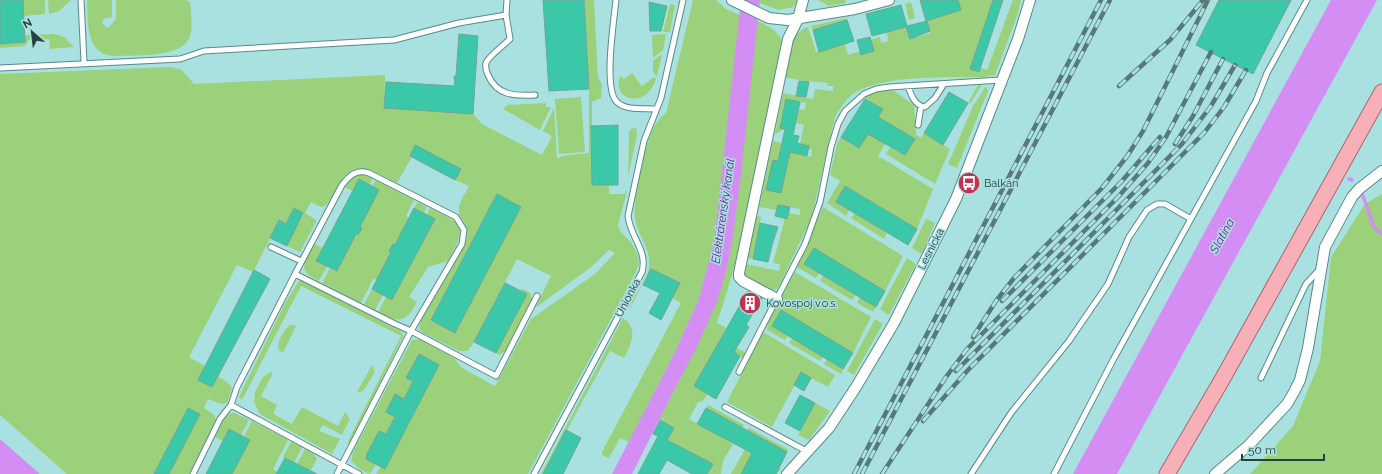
<svg xmlns="http://www.w3.org/2000/svg" width="1382" height="474" viewBox="0 0 1382 474" font-family="Raleway,sans-serif">
  <style>
    .green { fill: #9bd17a; fill-rule: evenodd }
    .water { fill: #d38df3 }
    .lines { fill: none; stroke-linecap: round; stroke-linejoin: round }
    .stream { stroke: #d38df3; stroke-width: 3.5 }
    .building { fill: #3bc8a9; stroke: #72a495 }
    .lane-casing { stroke: #568b8a; stroke-width: 7 }
    .street-casing { stroke: #568b8a; stroke-width: 12 }
    .primary-casing { stroke: #ad666f; stroke-width: 17 }
    .lane { stroke: #fff; stroke-width: 5 }
    .street { stroke: #fff; stroke-width: 10 }
    .primary { stroke: #f8b0b8; stroke-width: 15 }
    .rail-casing { stroke: #577a79; stroke-width: 4.5 }
    .rail { stroke: #a9e1e0; stroke-width: 3; stroke-dasharray: 9; stroke-linecap: butt }
    .labels { text-anchor: middle; dominant-baseline: central; stroke-width: 3; stroke-linejoin: round; paint-order: stroke }
    .poi-label { font-size: 11px; fill: #294040; stroke: #a9e1e0; text-anchor: start }
    .street-label { font-size: 11px; fill: #294040; stroke: #a9e1e0 }
    .water-label { font-size: 12px; font-style: italic; fill: #741b95; stroke: #a9e1e0 }
  </style>
  <rect width="100%" height="100%" fill="#a9e1e0"/>
  <!-- green -->
  <path class="green" d="M23,0h22v14l-21,2z
    M48,0h23l-12,11 -10,3z
    M87,0h25v17l-7,1 -3,5 6,5 8,-9v-19h70l4,2c1,10 3,24 0,34 -7,23 -57,19 -77,20 -28,-2 -25,-36 -26,-56z
    M584,0h10l4,78 4,6 -1,14 -9,4v83h17v9h16l1,-4 1,1 -9,34 2,6 11,11 7,13 1,8 -4,11 -107,200h-152l33,-50 30,-59 -20,-10 -13,23 7,3 -9,18 -9,-5 -9,18 9,5 -9,17 -7,-3 -13,28 10,5 -6,10 -9,-4 -10,-9 2,-9 59,-112 8,-1 25,14 9,5 8,10 33,18 36,-67 64,-45 20,-21 -6,-3 -19,18 -55,40 16,-32 -34,-17 -43,83 -6,9h-9l-36,-18 -4,-4 1,-7 47,-84c3,-15 -10,-19 -8,-31 1,-7 7,-14 10,-21l-14,-6 6,-11 -46,-23 -5,10 2,1 -15,26c-23,-11 -42,-27 -58,2 -4,7 -8,16 -14,21l-4,1 -10,-5 -6,11 11,7v2l-16,30 -13,-6 16,-33 -9,-5 -8,16 -7,-3 -26,51 -16,-7 -48,92 16,9 -7,14 14,7 6,-11 11,8 3,4 -5,15 -6,1 -13,-5 -4,9 9,6 3,5 -25,55h-22l31,-60 -12,-6 -34,66h-87l-67,-59v-341l170,-7 12,3 12,14 191,-9 -1,33 89,6 9,10 60,31 10,-19 -9,-5 11,-23 3,50h3l1,-2 28,-3v-64zM497,194l24,13 -66,126 -24,-13z
    M693,0h23l10,9 14,6 -26,228 -16,58 -25,55 -44,86 -9,-4 -11,20 -7,-3v-3l79,-149 -9,-5 8,-15 -29,-14 -22,41c3,-15 19,-28 20,-44 2,-18 -11,-30 -14,-47 -3,-18 10,-76 19,-92 3,-6 7,-10 12,-14z
    M760,0h39l-6,7 -14,3 -20,-7z
    M818,0h27l1,3 -17,3z
    M958,0h35l-23,69 9,3 2,-4 6,2 26,-70h8l-4,16 -22,59 -10,2c-37,1 -99,-3 -131,16 -8,6 -14,15 -19,24l-24,102 -32,67 -2,3 -6,2 -28,-15 3,-12 33,7 1,-7 -7,-1 12,-45 2,1 1,-6 12,2v-6l-21,-4 -2,5 -18,-3 14,-66 9,2 -1,7 13,3 2,-7 9,3 -2,6 8,2 1,-7 -12,-6 4,-19 -8,-2 3,-14 6,1 1,-7 -20,-4 -6,28 5,2 -10,5 8,-41 30,6 2,-10 18,2v-5h-6l1,-3 -19,-2v1l-25,-5c4,-17 4,-44 24,-50l8,25 29,-8 3,11 12,-4 1,4 13,-4 -4,-11 10,-3 1,6 8,-2 -3,-9 20,-5 4,12 20,-6 -2,-11 -3,-1 36,-11z
    M911,2l4,16 -6,2 -4,-16z
    M670,4l5,1 -5,27h-7z
    M847,18v2l-34,10 -2,-4z
    M757,21c11,5 24,11 26,24 -20,93 -35,187 -66,278l9,5 -6,11 26,14 -3,5 -24,-15 -25,43 14,8 -5,7 -5,1 -9,17 44,25 -10,17 -2,13h-14l6,-10 -46,-24 6,-12 -11,-6 3,-7 -4,6 -2,-1 29,-59 8,-12 30,-77 6,-29z
    M55,34l9,3 10,10 -24,2 -1,-10 -20,1 -4,6 -25,2v-4l24,-2 1,-7z
    M666,34l-3,16 -10,8 -1,-23z
    M662,54l-5,23 -4,-5v-11z
    M632,73l10,13 12,-9 2,2c-9,30 -45,23 -36,-3l4,3z
    M982,84l-12,20 -2,-1 10,-18z
    M986,86l2,5 -31,77 -9,-4 25,-58z
    M891,89l23,16 2,30 5,3 3,-5 26,16 -15,35 -49,-30 4,-7 15,8 9,-16 -36,-22 5,-8 -20,-12 11,-5z
    M581,97l4,55 -26,2 -4,-55z
    M546,103v4h5l-11,23 -37,-21 4,-4z
    M636,128l1,7 -9,42 1,-45 2,-3z
    M868,134l17,10 -7,12 55,33 -16,40 -72,-43 -9,16 13,8 -3,6 -19,-13 13,-22 -10,-6 7,-31 4,-7 18,11z
    M361,174l12,4 -4,7 -10,-6 -7,12 -7,-4 7,-10z
    M376,180l38,20 -8,16 3,2 -14,27 -2,-1 -4,7 2,1 -14,28 -4,-1 -12,24 -39,-20 8,-15 7,3 19,-37 2,1 4,-7 -2,-1 19,-37 -7,-4z
    M1382,194v280h-132l43,-48 27,-65 11,-104 34,-53z
    M418,202l9,5 -3,6 -10,-5z
    M823,207l80,49 -18,35 -71,-43 -10,16 15,9 -3,5 -19,-11z
    M430,208c35,17 37,18 18,53l-20,6 -19,30 8,5c-12,23 -19,20 -39,10l8,-15 7,3 42,-81 -8,-5z
    M855,213l32,20 -3,6 -33,-21z
    M757,216l4,1 -8,42 -6,-1z
    M926,219l9,4 -13,31 -10,-6z
    M314,244l9,4 -7,13 11,5 -8,15 -11,-6 -4,-6 1,-8z
    M907,258l9,6 -27,51 -9,-6z
    M795,272l76,45 -18,36 -72,-43 -9,16 16,9 -3,5 -18,-10 1,-8z
    M823,276l33,19 -4,5 -32,-19z
    M299,281h3l98,50 3,3v3l-54,108 -1,-4 53,-105 -100,-50 -59,114 -3,-3 46,-94z
    M372,289l11,6 -8,15 -11,-6z
    M523,289l7,4 2,7 -25,50 -8,5 -3,-2 31,-59 -8,-4z
    M860,297l16,10 -3,5 -16,-9z
    M623,318c16,11 8,26 1,40l-14,-7 -67,123h-2z
    M875,319l8,5 -29,51 -7,-4z
    M290,325l6,1 -13,27 -4,-3c-3,-8 5,-20 11,-25z
    M763,332l72,43 -7,12 -27,-14 -29,54 -45,-25z
    M792,338l31,19 -3,4 -31,-18z
    M827,359l16,10 -2,5 -17,-10z
    M372,365l3,7 -11,18 -6,3 -1,-1z
    M271,372l2,1 -12,23 16,9 -4,9 19,10 10,-17 36,19 7,-14 5,7 -8,16 -19,-10 -4,6 21,8 -8,15 -72,-40 -6,-12 1,-10 8,-15z
    M815,403l15,8 -21,29 -11,-5z
    M708,405l36,20 -2,3 -36,-20z
    M234,413l15,7 -8,15 -12,-6 -6,12 -8,-4c4,-10 7,-23 19,-24z
    M252,421l36,19 -15,29 4,3 -1,2h-44l18,-34 -6,-4z
    M749,428l40,22 -2,2 -40,-21z
    M291,442l11,5 -8,16 -11,-6z
    M305,449l8,4 4,6 -8,15 -12,-10z
    M745,449l36,20 -5,5h-13l-17,-9 -5,9h-10z"/>
  <!-- water -->
  <path class="water" d="M741,0h19l-19,175 -9,68 -6,29 -10,32 -20,45 -23,43 -41,82h-20l61,-118 25,-55 16,-58z
    M1331,0h46l-260,474h-44z
    M0,439l40,35h-40z"/>
  <g class="lines">
    <!-- stream -->
    <path class="stream" d="M1349,179l3,1
      M1363,196l11,31 8,7"/>
  </g>
  <!-- building -->
  <path class="building" d="M0,0h23l2,42 -25,2z
    M543,0h41l5,89 -40,2z
    M920,0h38l3,10 -35,11z
    M993,0h10l-24,72 -9,-3z
    M1219,0h72l-38,74 -57,-29z
    M649,2l18,4 -6,25h-11z
    M901,5l6,21 20,-5 3,10 -20,8 -4,-12 -34,9 -6,-22z
    M847,20l7,21 -35,11 -6,-22z
    M459,34l19,2 -5,78 -89,-6 2,-26 69,4 -1,-10h2z
    M870,37l4,14 -13,4 -4,-15z
    M799,81l10,1 -3,15 -10,-1z
    M949,92l19,11 -25,42 -19,-12z
    M786,99l14,3 -7,33 6,1 -2,7 12,3 -2,10 -17,-4 -9,41 -15,-3 7,-30 5,1 4,-18 3,-14 -5,-1z
    M865,99l18,10 -5,8 37,22 -10,16 -37,-21 -9,14 -18,-11z
    M618,125v60h-26l-1,-59z
    M415,145l46,24 -6,11 -45,-24z
    M359,179l20,11 -19,37 2,1 -4,7 -2,-1 -19,37 -21,-10z
    M845,186l72,43 -9,16 -72,-43z
    M497,194l24,13 -66,126 -24,-13z
    M778,205l12,2 -3,12 -12,-3z
    M294,208l9,5 -16,33 -17,-8 9,-18 7,4z
    M414,208l21,11 -43,81 -20,-11 19,-37 -2,-1 4,-7 2,1z
    M760,223l18,4 -6,18 -4,17 -15,-3z
    M814,248l71,43 -9,16 -72,-43z
    M651,269l29,14 -19,37 -12,-7 11,-20 -17,-8z
    M254,270l16,9 -58,108 -14,-7z
    M505,283l22,11 -31,59 -22,-11z
    M748,291l14,7 -16,27 3,2 -15,25 6,4 -24,43 -22,-13z
    M781,310l72,43 -10,16 -71,-43z
    M419,354l20,11 -54,104 -19,-10 1,-5 12,-23 7,3 9,-17 -9,-5 9,-18 9,5 9,-18 -7,-3z
    M801,372l10,6 -7,13 -10,-6z
    M800,395l15,8 -15,28 -15,-8z
    M188,408l12,6 -31,60h-15z
    M706,408l81,44 -11,22h-35l11,-21 -55,-29z
    M660,420l14,8 -7,12 46,24 -6,10h-15l-25,-14 -8,14h-21l20,-38 -5,-2z
    M229,429l21,11 -18,34h-26z
    M566,430l15,8 -18,36h-20z
    M285,458l32,16h-41z"/>
  <g class="lines">
    <!-- lane casing -->
    <g class="lane-casing">
      <path id="lane" d="M81,0l3,62
        M616,0c-2,20 -13,90 1,102 9,9 27,6 39,7
        M506,15l4,24c-5,5 -22,18 -24,24 -1,5 0,8 2,12 9,21 27,21 47,20
        M0,68l180,-9 24,-8 190,-11 65,-17 47,-8 1,-15
        M908,86c3,9 7,20 17,21l10,-9 9,-14
        M918,125l3,-19
        M271,247l30,14
        M739,372l66,-128 15,-42 11,-55 7,-23 7,-13 19,-17 12,-5 13,-2 112,-7
        M1261,378l45,-94 13,-14
        M231,405l6,-18 58,-113 100,50 16,7 51,-87 2,-14 -8,-13 -87,-44c-13,-4 -19,2 -27,12l-47,89
        M725,407l83,45
        M193,474l27,-55 11,-14 128,69
        M337,474l74,-143 85,45 41,-80
        M534,474l108,-202c6,-22 -12,-35 -14,-56l16,-75 17,-43 22,-98
        M971,474l40,-61 58,-72 39,-57 21,-47 18,-27 10,-6h8l26,15
        M1054,474l59,-114 143,-259 11,-28 40,-73"/>
    </g>
    <!-- street casing -->
    <g class="street-casing">
      <path id="street" d="M732,0l37,18 19,2 67,-11 34,-9
        M777,299l-34,-18 -4,-4v-4l49,-234 10,-20 5,-19
        M787,474l42,-46 27,-41 38,-64 62,-124 62,-160 12,-39
        M1215,474l34,-29 38,-41 7,-12 6,-12 8,-32 17,-101 27,-50 7,-8 23,-18"/>
    </g>
    <!-- primary casing -->
    <g class="primary-casing">
      <path id="primary" d="M1167,474l56,-96 159,-286"/>
    </g>
    <!-- lane -->
    <use href="#lane" class="lane"/>
    <!-- street -->
    <use href="#street" class="street"/>
    <!-- primary -->
    <use href="#primary" class="primary"/>
    <!-- rail casing -->
    <g class="rail-casing">
      <path id="rail" d="M1119,86l51,-46 33,-40
        M1175,144l18,-28 30,-57
        M1002,301l120,-120 38,-44
        M973,337l23,-36 18,-23 88,-90 26,-33 15,-24 65,-131
        M956,371l226,-227 29,-38 24,-41
        M923,421l45,-51 236,-237 20,-26 22,-37
        M854,474l247,-474
        M862,474l248,-474
        M882,474l64,-97 21,-28 151,-152 30,-34 18,-26 45,-85"/>
    </g>
    <!-- rail -->
    <use href="#rail" class="rail"/>
  </g>
  <!-- icons -->
  <defs>
    <g id="bus-disc" transform="scale(1.15)"><circle r="9.5" fill="#c2324f" stroke="#a9e1e0"/><path d="M-5-6H5V4H4V6H2V4H-2V6H-4V4H-5ZM-3.5-4V0h7V-4ZM-3.5 1.2v1.5H-2V1.2ZM2 1.2v1.5H3.5V1.2Z" fill="#fff"/></g>
    <g id="building-disc" transform="scale(1.15)"><circle r="9.5" fill="#c2324f" stroke="#a9e1e0"/><path d="M-4-6H4V6H1V3H-1V6H-4ZM-2.5-4.3h1.7v1.8h-1.7ZM.8-4.3h1.7v1.8H.8ZM-2.5-1h1.7V.8h-1.7ZM.8-1h1.7V.8H.8Z" fill="#fff"/></g>
  </defs>
  <g fill-rule="evenodd">
    <use href="#bus-disc" x="969" y="183"/>
    <use href="#building-disc" x="750" y="303"/>
  </g>
  <g class="labels">
    <!-- poi labels -->
    <g class="poi-label">
      <text x="984" y="183">Balkán</text>
      <text x="766" y="303">Kovospoj v.o.s.</text>
    </g>
    <!-- street labels -->
    <g class="street-label">
      <text transform="translate(931 249) rotate(-63)">Lesnícka</text>
      <text transform="translate(628 298) rotate(-62)">Unionka</text>
    </g>
    <!-- water labels -->
    <g class="water-label">
      <text transform="translate(723 211) rotate(-82)">Elektrárenský kanál</text>
      <text transform="translate(1222 236) rotate(-61)">Slatina</text>
    </g>
  </g>
  <!-- north arrow -->
  <g transform="translate(32 32) rotate(332)" stroke="#a9e1e0" stroke-width="3" paint-order="stroke">
  <path d="M0-3L7 15L0 10L-7 15Z" fill="#294040"/>
  <text y="-6" font-size="11" font-weight="bold" text-anchor="middle" fill="#294040">N</text>
  </g>
  <!-- scale -->
  <path d="M1242 454v6h82v-6" fill="none" stroke="#294040" stroke-width="2"/>
  <text x="1248" y="454" font-size="12" fill="#294040" stroke="#a9e1e0" stroke-width="3" paint-order="stroke">50 m</text>
</svg>
